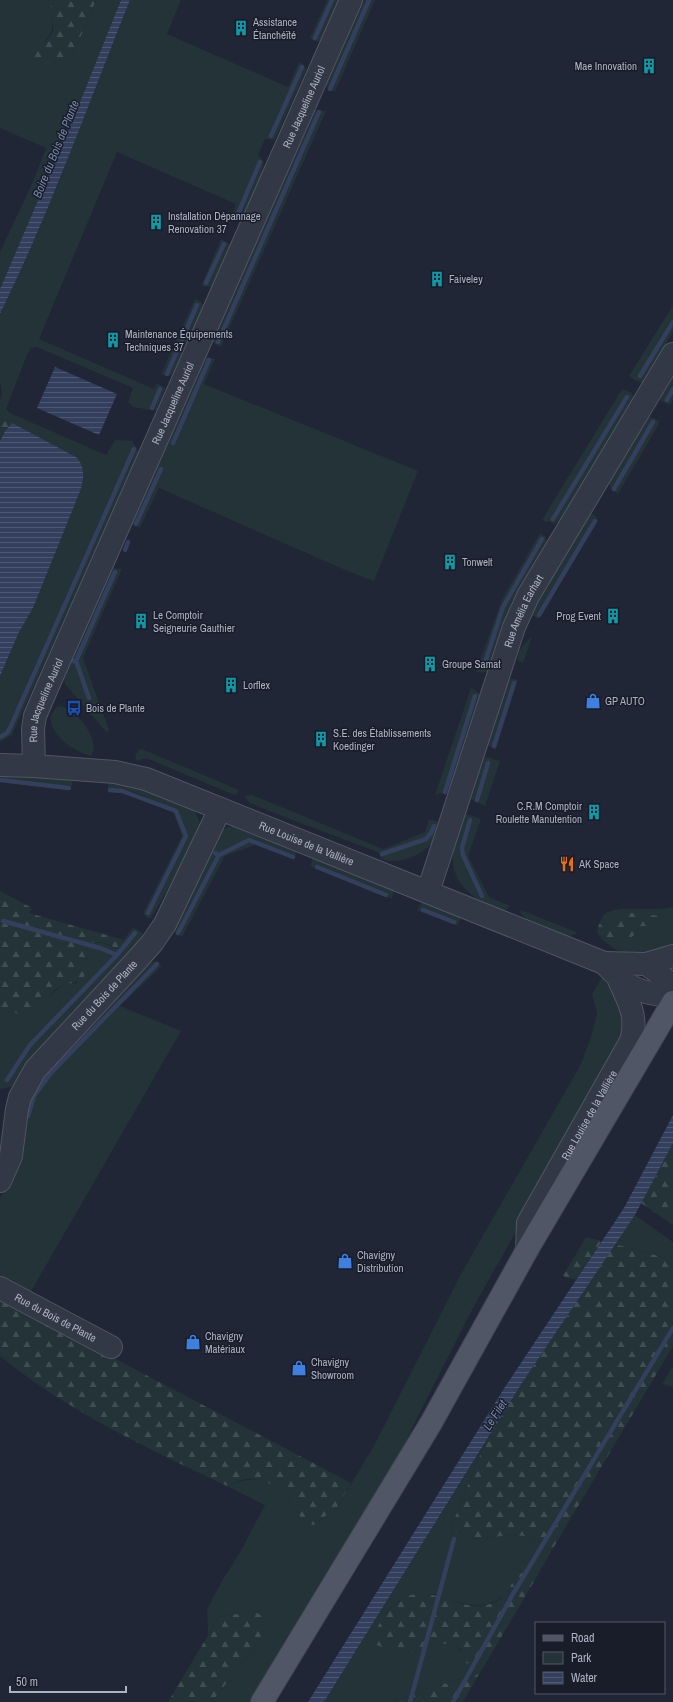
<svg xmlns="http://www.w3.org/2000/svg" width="673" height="1702" viewBox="0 0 673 1702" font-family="'Archivo Narrow',sans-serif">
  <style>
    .green { fill: #233337 }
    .forest { fill: url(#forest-firs) }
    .water { fill: url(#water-rules) }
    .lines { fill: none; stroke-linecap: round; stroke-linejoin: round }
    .stream { stroke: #333f5c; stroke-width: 4.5 }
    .minor-casing { stroke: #515564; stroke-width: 24 }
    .major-casing { stroke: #3d414f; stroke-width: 24 }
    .minor { stroke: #333846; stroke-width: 22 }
    .major { stroke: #515666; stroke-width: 22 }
    .labels { text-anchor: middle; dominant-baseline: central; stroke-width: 3; stroke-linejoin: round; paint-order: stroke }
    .poi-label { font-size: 11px; fill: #adb2c3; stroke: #191d2a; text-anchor: start }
    .street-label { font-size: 11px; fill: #adb2c3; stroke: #191d2a }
    .water-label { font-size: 12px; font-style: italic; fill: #7585aa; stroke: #191d2a }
  </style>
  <defs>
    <pattern id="forest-firs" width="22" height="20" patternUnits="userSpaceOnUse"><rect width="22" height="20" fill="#233337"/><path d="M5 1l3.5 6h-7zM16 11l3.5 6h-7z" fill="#404e52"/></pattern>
    <pattern id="water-rules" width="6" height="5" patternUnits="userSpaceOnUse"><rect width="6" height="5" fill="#333f5c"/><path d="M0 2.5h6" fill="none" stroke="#4e5872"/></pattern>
  </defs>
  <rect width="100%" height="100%" fill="#202635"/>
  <!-- green -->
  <path class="green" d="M0,0h55c-13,16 7,25 -10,41l22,28 29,-69h25l-43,107 -78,182v-37l31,-66 15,-38 -46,-20z
    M130,0h51l-14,34 121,53 11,-25 4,2 3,6 -29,65 -3,5 -9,-1 -7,16 6,7 -5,24 -13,29c-6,4 -9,2 -14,0l4,-11 -119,-52 -78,187 115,50 3,-6 7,4 1,2 -9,22 -23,-4 -5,-5 5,-14 -96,-41 -6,1 -4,7 -21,54 4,4 96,42 9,-15 17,1 7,11 -127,283 -12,7v-66l19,-44 14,-24 48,-119c3,-14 1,-19 -5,-32l-73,-37 -3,-5v-15l2,-7 -2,-12v-67l18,-38 42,-97z
    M327,0h15l-20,40c-5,3 -8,1 -12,-2z
    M361,0h14l-40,92 -8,-4 -1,-6z
    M313,110l13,1 -105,236 -9,-5z
    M221,239l10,6 -16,40 -4,2 -10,-1z
    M195,299l6,3 3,5 -31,68 -5,1 -7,-2z
    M673,305v27l-30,51 -7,-2 -7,-5z
    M207,357l8,2 -11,25 214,87 -44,110 -29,-11 -186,-82 -19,40 -8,-4v-4l72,-162z
    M673,372v28l-3,5 -9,-4 -1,-4z
    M622,389l10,4 1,6 -73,121 -6,4 -6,-3 -2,1 -4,-2z
    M646,417l8,1 6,4 -42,72 -8,-7 -1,-8z
    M590,514h3l4,3 -59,102 -7,-5 1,-3z
    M540,533l5,3 2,6 -35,59 -9,25 -14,45 -7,2 -6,-1 26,-73z
    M113,568l9,1 -39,89 26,72 -2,3 -42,-49 -1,-5 46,-109z
    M532,637l-9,26 -5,-2c-1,-11 6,-18 14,-24z
    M509,678l9,2 -22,69 -7,-3 -2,-2z
    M471,688l10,6 -28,89 -8,9 -10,3z
    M57,706c17,-2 46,36 34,50 -18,-5 -39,-19 -41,-39z
    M142,749l97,41 -3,5 -4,-1 -86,-36 -9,3 -2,-4 3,-7z
    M487,757l13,4 -15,45 -14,-7 13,-41z
    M0,772l73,5 -1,9 -72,-5z
    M117,780l74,27c5,6 8,11 9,19l-17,37 -32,55h-4l-4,-5 39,-77 -10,-26c-20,-11 -41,-22 -64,-22v-5z
    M250,794l133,55 42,-17 4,-13 10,3 1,2c-2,7 -4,14 -9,20 -11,12 -35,22 -50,15l-1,-5 -3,-2c-42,-17 -85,-31 -127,-49l-4,-4 -1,-4 5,1z
    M467,814l14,5 -13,37 21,41 21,9 -4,4c-23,-4 -50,-21 -53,-46 -2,-16 7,-34 12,-49z
    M238,826l59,24 -3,10 -36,-16 -33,12 -43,81 -11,-7 48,-98 9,-5z
    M313,858l78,31 3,2 -2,8 -82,-33z
    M423,900l39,16 -5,10 -40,-16z
    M673,907v38c-10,3 -27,10 -37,10 -13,0 -30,-9 -37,-20l8,4 30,-7 4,-6h3l12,3 7,-6 -1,-7c-13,-1 -33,-2 -45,4 -7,3 -11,4 -18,4 2,-5 4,-10 9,-12 15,-7 46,0 65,-5z
    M521,910l57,23 -8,3h-6l-36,-16 -7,-6z
    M133,927l9,6 1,2 -2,5 -125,143 -5,4 -11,2v-80l14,4 30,-8c8,-13 17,-22 33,-22l10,-25 -4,-5 -1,-6c11,-8 24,-4 35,2z
    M154,961l8,5 -42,40 61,25 -152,264 -29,-16v-81l14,-25 9,-51 10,-35 109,-119z
    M602,977c23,15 21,33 25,58l-153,271 -54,106 -25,52 -93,160 -52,78h-38l45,-59 -8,-31 -30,5 -11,18 -1,-26 16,-30 16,-25 26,-49 -38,-19c23,-9 37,-10 57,7 4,3 6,8 9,12 8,7 18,12 26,17l9,-8 7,-3 40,-67 86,-170 120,-210 11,-30 5,-21 -5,-19z
    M635,1215l38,27v18l-58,-16z
    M673,1366v21l-11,-3z
    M484,1445l-34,85 23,8 9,1 27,-4 16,1 27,14 -13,23c-31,-6 -22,20 -45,29 -15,6 -33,2 -48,-3 -4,-1 -10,-5 -14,-5 -4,0 -9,1 -12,2 -19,2 -21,4 -35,17l28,39 26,-8h17l17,22 10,2 -4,6 -57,16 -27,12h-71z"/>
  <!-- forest -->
  <path class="forest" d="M55,0h41l-29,69 -36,-14c6,-7 17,-13 20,-20 8,-11 -9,-19 4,-35z
    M0,415l3,5 9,3 -7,8 -5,10z
    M0,891l32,17 -3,5 95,27 -7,9c-10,-7 -24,-10 -34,-2v6l7,11c-8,24 -16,15 -34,25 -5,4 -7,9 -11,15 -11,15 -30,10 -45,5z
    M629,913l33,3 2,5 -4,6 -4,2 -12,-3h-3c-2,3 -4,5 -6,8 -10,11 -25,7 -36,1l-2,-3 2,-8c15,0 18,-8 30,-11z
    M673,1143v82l-32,-22z
    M586,1237l16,4 -26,39 -13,-4z
    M615,1244l58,16v86l-121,204 -27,-14 -16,-1 -27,4 -9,-1 -23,-8 34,-85 38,-62z
    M0,1298l351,185 -16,28 -7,3 -14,11c-13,-3 -15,-11 -21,-21 -10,-16 -30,-27 -48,-25 -6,1 -12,5 -18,7 -78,-37 -160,-75 -227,-130z
    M528,1571l11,2 -56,95 -10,-2 -9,-4 -3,-13 -5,-5c-21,-2 -26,6 -43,8 -12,2 -25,-3 -37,-7l-2,-3c1,-12 7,-24 16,-33 37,-38 62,8 103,-6 19,-7 16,-28 35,-32z
    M249,1612l8,1 7,4c2,10 -2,17 -7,26l-45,59h-44l51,-85z
    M479,1674l-16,28h-68l27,-12z"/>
  <!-- water -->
  <path class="water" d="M121,0h9c-42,105 -80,212 -130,314v-25l78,-182z
    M55,367l62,27 -18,41 -62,-27z
    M12,423l64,34c9,9 8,20 5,32l-48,119 -14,24 -19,44v-235l5,-10z
    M673,1115v28l-38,72 -113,168 -198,319h-16l197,-315 119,-179z"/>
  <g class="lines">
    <!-- stream -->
    <path class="stream" d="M315,38l17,-38
      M330,89l39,-89
      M271,136l31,-69
      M238,214l22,-52
      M206,283l18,-39
      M218,342l101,-230
      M167,374l30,-69
      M640,376l33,-54
      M667,400l6,-11
      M152,408l8,-19
      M173,443l36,-83
      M614,489l39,-67
      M553,519l74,-122
      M136,524l25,-55
      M125,550l3,-8
      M539,615l56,-94
      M73,661h3l13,37
      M76,661l39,-89
      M484,666l19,-59 39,-68
      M0,737l7,-4 3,-5 124,-279
      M494,746l20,-63
      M0,780l69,8
      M110,790l12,1 54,20 10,25 -38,77
      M445,792l30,-96
      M477,800l11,-37
      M470,820l-8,28 1,7 19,41
      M382,854l44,-15 5,-6 3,-7
      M219,855l30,-15 44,17
      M317,867l69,28
      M423,910l31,12
      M3,921l97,27 17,7
      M178,933l41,-78 -4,-2
      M7,1080l23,-35 87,-90 18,-22
      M28,1116l6,-20 17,-23 106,-109
      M410,1702l44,-163
      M453,1702l60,-108 160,-266"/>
    <!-- minor casing -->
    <g class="minor-casing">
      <g id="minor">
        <path id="s1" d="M0,765l34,1 81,6 31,7 458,184c22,24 35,31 69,33"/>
        <path id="s2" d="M34,766l-1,-37 2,-13 12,-28 304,-688"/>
        <path id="s3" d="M428,892l86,-265 14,-31 145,-242"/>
        <path d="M604,963l42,1 27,-8"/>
        <path d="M646,964c11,7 20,14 27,26"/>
        <path id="s4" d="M0,1181l11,-25 6,-47 3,-12 15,-27 101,-109 16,-18 13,-19 55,-115"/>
        <path id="s5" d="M527,1250l1,-27 103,-182c7,-25 -2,-38 -12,-61"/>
        <path id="s6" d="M0,1288l111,59"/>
      </g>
    </g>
    <!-- major casing -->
    <g class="major-casing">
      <path id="major" d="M262,1702l169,-279 96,-173 146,-248"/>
    </g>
    <!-- minor -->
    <use href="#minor" class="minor"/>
    <!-- major -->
    <use href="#major" class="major"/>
  </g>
  <!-- icons -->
  <defs>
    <g id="building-bare" transform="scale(1.2)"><path d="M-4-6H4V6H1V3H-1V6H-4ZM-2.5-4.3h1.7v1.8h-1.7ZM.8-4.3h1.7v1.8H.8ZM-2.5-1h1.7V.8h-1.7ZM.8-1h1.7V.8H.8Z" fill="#0f9aa8" stroke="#191d2a" stroke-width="2.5" paint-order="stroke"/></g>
    <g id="shop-bare" transform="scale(1.2)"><path d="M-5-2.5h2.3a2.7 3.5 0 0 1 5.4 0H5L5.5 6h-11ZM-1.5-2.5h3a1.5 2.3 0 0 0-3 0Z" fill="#3f7fe0" stroke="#191d2a" stroke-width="2.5" paint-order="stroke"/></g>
    <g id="bus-bare" transform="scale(1.2)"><path d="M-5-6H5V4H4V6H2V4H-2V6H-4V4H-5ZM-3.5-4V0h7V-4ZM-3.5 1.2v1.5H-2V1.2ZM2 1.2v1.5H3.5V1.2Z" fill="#1a4fb4" stroke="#191d2a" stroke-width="2.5" paint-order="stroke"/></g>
    <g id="restaurant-bare" transform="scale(1.2)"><path d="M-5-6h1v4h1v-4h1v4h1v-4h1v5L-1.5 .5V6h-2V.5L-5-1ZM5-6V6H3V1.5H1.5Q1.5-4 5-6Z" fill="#e8710a" stroke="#191d2a" stroke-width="2.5" paint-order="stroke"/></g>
  </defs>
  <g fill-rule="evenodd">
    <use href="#building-bare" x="241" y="28"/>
    <use href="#building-bare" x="649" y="66"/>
    <use href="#building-bare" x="156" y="222"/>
    <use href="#building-bare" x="437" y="279"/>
    <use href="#building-bare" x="113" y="340"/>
    <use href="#building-bare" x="450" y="562"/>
    <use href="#building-bare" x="613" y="616"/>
    <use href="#building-bare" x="141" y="621"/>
    <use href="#building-bare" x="430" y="664"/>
    <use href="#building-bare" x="231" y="685"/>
    <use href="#shop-bare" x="593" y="701"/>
    <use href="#bus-bare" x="74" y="708"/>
    <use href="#building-bare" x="321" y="739"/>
    <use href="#building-bare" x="594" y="812"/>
    <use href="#restaurant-bare" x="567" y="864"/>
    <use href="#shop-bare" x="345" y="1261"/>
    <use href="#shop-bare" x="193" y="1342"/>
    <use href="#shop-bare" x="299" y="1368"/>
  </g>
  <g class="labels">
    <!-- poi labels -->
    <g class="poi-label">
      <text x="253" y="22">Assistance<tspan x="253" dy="13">Étanchéïté</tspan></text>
      <text x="637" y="66" text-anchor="end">Mae Innovation</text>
      <text x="168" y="216">Installation Dépannage<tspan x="168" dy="13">Renovation 37</tspan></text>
      <text x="449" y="279">Faiveley</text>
      <text x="125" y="334">Maintenance Équipements<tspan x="125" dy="13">Techniques 37</tspan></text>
      <text x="462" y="562">Tonwelt</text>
      <text x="153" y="615">Le Comptoir<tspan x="153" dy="13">Seigneurie Gauthier</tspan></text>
      <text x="601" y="616" text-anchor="end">Prog Event</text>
      <text x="442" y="664">Groupe Samat</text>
      <text x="243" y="685">Lorflex</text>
      <text x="605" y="701">GP AUTO</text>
      <text x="86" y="708">Bois de Plante</text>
      <text x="333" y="733">S.E. des Établissements<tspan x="333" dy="13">Koedinger</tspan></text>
      <text x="582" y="806" text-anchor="end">C.R.M Comptoir<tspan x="582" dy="13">Roulette Manutention</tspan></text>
      <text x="579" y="864">AK Space</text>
      <text x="357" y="1255">Chavigny<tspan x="357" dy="13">Distribution</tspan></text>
      <text x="205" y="1336">Chavigny<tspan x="205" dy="13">Matériaux</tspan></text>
      <text x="311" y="1362">Chavigny<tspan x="311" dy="13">Showroom</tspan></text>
    </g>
    <!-- street labels -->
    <g class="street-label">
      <text stroke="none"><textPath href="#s2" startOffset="716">Rue Jacqueline Auriol</textPath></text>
      <text stroke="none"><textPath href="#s2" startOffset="392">Rue Jacqueline Auriol</textPath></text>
      <text stroke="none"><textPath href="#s3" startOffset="297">Rue Amélia Earhart</textPath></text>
      <text stroke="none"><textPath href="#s2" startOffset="68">Rue Jacqueline Auriol</textPath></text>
      <text stroke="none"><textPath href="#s1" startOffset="320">Rue Louise de la Vallière</textPath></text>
      <text stroke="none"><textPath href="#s4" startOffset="220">Rue du Bois de Plante</textPath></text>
      <text stroke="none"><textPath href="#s5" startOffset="151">Rue Louise de la Vallière</textPath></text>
      <text stroke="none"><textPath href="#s6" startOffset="63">Rue du Bois de Plante</textPath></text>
    </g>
    <!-- water labels -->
    <g class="water-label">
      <text transform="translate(56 149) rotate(-68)">Boire du Bois de Plante</text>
      <text transform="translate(495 1415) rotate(-57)">Le Filet</text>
    </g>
  </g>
  <!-- legend -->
  <rect x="535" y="1622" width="130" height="72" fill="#191d2a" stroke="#545967"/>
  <rect x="543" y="1635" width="20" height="6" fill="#515666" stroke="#545967"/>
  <text x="571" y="1642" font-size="12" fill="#adb2c3">Road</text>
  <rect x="543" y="1652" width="20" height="12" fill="#233337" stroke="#545967"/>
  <text x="571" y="1662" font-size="12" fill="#adb2c3">Park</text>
  <rect x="543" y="1672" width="20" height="12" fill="url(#water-rules)" stroke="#545967"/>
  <text x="571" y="1682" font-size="12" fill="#adb2c3">Water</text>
  <!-- scale -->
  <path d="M10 1686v6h116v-6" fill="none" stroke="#adb2c3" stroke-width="2"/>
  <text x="16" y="1686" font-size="12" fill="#adb2c3" stroke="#191d2a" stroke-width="3" paint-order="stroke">50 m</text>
</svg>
